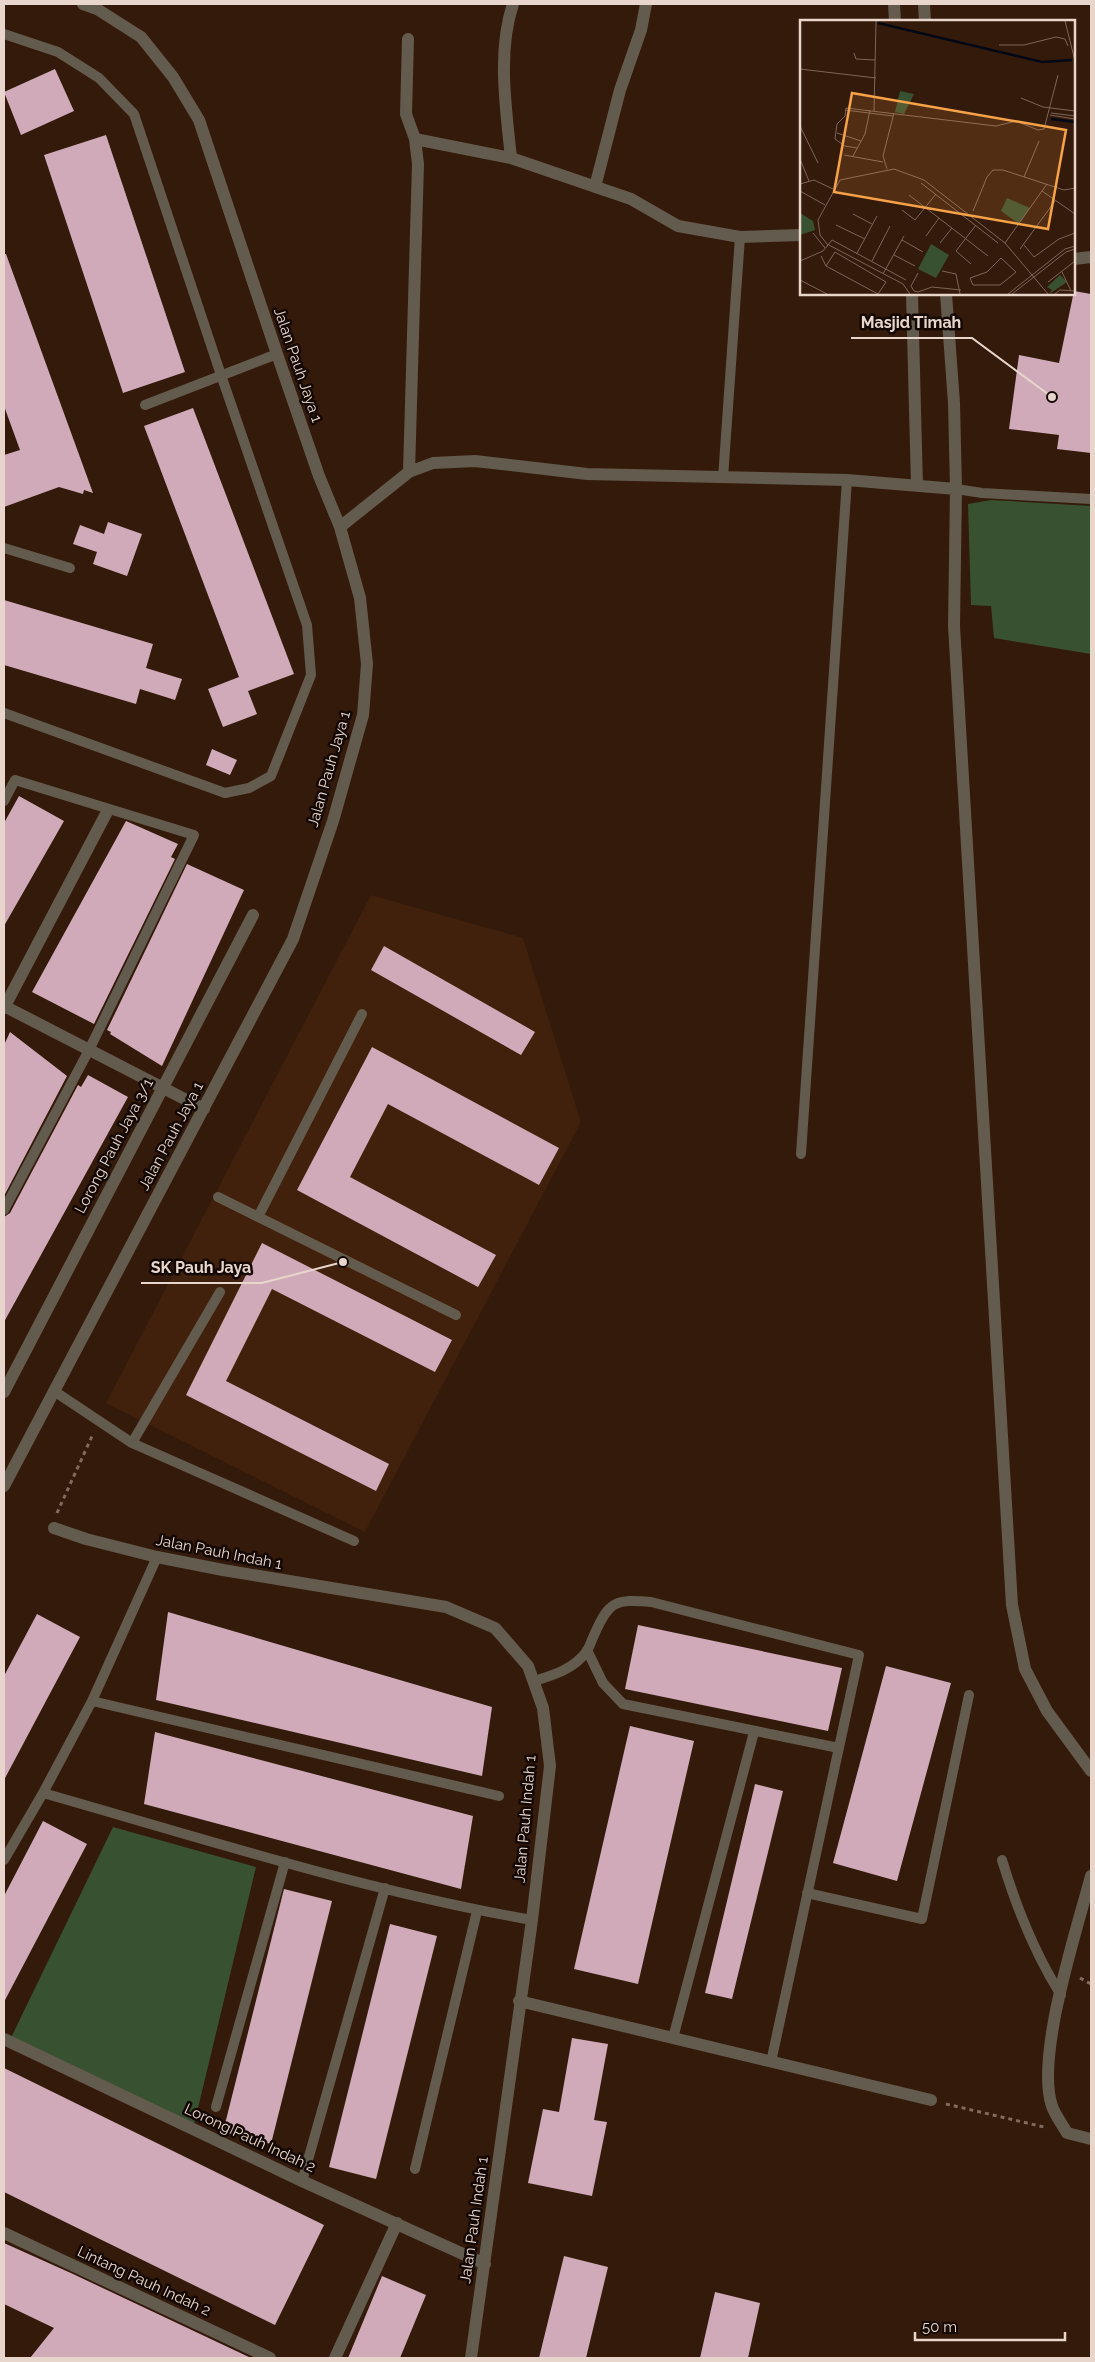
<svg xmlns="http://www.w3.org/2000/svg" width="1095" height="2362" viewBox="0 0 1095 2362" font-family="Raleway,sans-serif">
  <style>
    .built { fill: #41200c }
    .green { fill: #385130 }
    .building { fill: #d0aab9 }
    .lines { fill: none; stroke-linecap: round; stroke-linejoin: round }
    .path { stroke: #816b5d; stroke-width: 3; stroke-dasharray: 4 4; stroke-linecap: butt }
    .service { stroke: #635b4e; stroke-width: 10 }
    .minor { stroke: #635b4e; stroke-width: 12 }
    .labels { text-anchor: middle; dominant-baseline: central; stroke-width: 5; stroke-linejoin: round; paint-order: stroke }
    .street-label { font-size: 15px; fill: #e8d6cc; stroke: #130803 }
    .inset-river { fill: none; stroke: #000915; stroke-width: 2.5 }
    .inset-road { fill: none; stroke: #7c6558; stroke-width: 1 }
    .view { fill: #f6a248; fill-opacity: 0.15; stroke: #f6a248; stroke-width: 2.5 }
    .inset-edge { fill: none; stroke: #e8d6cc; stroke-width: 2.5 }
    .leader { fill: none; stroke: #e8d6cc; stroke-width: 2 }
    .callout-dot { fill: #e8d6cc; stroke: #130803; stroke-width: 2 }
    .callout-label { font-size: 16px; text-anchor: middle; font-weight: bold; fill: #e8d6cc; stroke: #130803; stroke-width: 5; stroke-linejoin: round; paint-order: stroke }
  </style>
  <rect width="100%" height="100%" fill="#341a0a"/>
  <!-- built -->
  <path class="built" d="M371,895l152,43 58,184 -216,410 -259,-129z"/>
  <!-- green -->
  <path class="green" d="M991,500l100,6v148l-97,-16 -3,-32 -20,-1 -3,-101z
    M113,1827l143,40 -64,266 -185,-87z"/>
  <!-- building -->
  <path class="building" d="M55,69l19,42 -53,24 -17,-43z
    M106,135l79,237 -62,21 -79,-238z
    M4,254h2l87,239 -9,-3 -1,4 -24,-7 -55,20v-52l16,-5 -16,-44z
    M1074,291l17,3v159l-34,-4 2,-14 -50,-6 10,-74 40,8z
    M193,408l101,266 -46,17 9,23 -34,13 -15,-38 31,-12 -95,-251z
    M108,522l34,12 -15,42 -34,-12 4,-12 -24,-8 7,-19 24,9z
    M4,600l149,44 -7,24 36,11 -7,21 -35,-11 -4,15 -132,-39z
    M212,749l25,11 -7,15 -24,-10z
    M19,796l45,25 -60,105v-103z
    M126,821l52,23 -7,13 4,2 -81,165 -62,-32z
    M187,864l57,26 -82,176 -52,-32 1,-2 -4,-2z
    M384,946l151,86 -14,23 -150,-85z
    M10,1032l57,44 -63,120v-151z
    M372,1047l187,101 -20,37 -151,-81 -38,73 146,78 -18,32 -181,-97z
    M88,1075l40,22 -124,225v-105l6,-4 68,-128 3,2z
    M262,1243l190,97 -17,32 -163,-83 -46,92 163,83 -13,27 -190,-96z
    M168,1612l324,95 -10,69 -326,-76z
    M37,1614l43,23 -76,143v-104z
    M638,1625l204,43 -14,63 -203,-42z
    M886,1666l65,17 -54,198 -64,-18z
    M630,1726l64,15 -56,243 -64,-15z
    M155,1732l318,84 -12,73 -317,-85z
    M755,1784l28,7 -51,208 -27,-6z
    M43,1821l44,23 -83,158v-106z
    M284,1889l48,12 -61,243 -48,-12z
    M390,1924l47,12 -61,243 -47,-12z
    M572,2038l36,6 -14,76 13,2 -15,74 -64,-13 15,-74 16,3z
    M4,2068l320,157 -49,100 -271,-133z
    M4,2243l69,31 178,84h-221l24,-30 -50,-24z
    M564,2256l44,11 -22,91h-47z
    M382,2276l44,19 -26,63h-52z
    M715,2292l45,11 -12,55h-48z"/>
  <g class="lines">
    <!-- path -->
    <path class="path" d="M57,1513l36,-79
      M1080,1978l11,6
      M946,2104l98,23"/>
    <!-- service -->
    <path class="service" d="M4,34l54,18 41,26 35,36 87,261 86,250 4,50 -40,101 -22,12 -24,5 -221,-80
      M145,405l132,-51
      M723,478l17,-241
      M956,489l26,4 109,6
      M4,548l66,20
      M4,801l11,-21 179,55 -105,215 -85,160
      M801,1154l46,-674
      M218,1197l238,118
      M258,1217l104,-203
      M54,1391l78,52 222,98
      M132,1443l88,-151
      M587,1650l16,33 20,21 216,44
      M534,1681c20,-6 40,-12 53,-30 3,-5 5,-12 8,-18 14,-32 21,-34 56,-31l208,53 -88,407
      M92,1701l407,95
      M43,1793c162,46 323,98 489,127
      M4,1860l39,-67 49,-92 65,-144
      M1002,1860c14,46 33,94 59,135
      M807,1893l115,26 47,-224
      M673,2038l81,-306
      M216,2107l69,-245
      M415,2169l62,-258
      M302,2181l83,-293"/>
    <!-- minor -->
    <path class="minor" d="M894,4l1,17
      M924,4l1,17
      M408,39l-2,75 9,25 3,25 -9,308
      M415,139l96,19 120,41 47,27 62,11 61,-2
      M511,158c-5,-50 -14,-106 2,-154
      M595,187l25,-97 21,-60 5,-26
      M1074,259l17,-2
      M912,294l5,192
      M946,294l8,109 2,86 -2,137 58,979 13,64 22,42 44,60
      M340,527l69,-55 24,-9 42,-2 112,13 260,6 109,9
      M4,1006l200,103
      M4,1008l104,-198
      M4,1392l249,-477
      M4,1486l289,-547 40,-118 30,-106 4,-51 -7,-66 -20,-71 -21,-51 -42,-122 -78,-234 -26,-43 -32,-40 -44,-28 -14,-5
      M54,1528l32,11 71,18 66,13 223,37 49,21 33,38 15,42 7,58 -18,154 -61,438
      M1091,1876c-14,53 -56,181 -39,230 3,9 10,18 15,27l24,6
      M519,2001l412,99
      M4,2039l298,142 183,83
      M4,2233l266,125
      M335,2358l62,-135"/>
  </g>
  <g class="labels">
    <!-- street labels -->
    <g class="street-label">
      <text transform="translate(298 365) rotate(71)">Jalan Pauh Jaya 1</text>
      <text transform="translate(329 769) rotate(-74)">Jalan Pauh Jaya 1</text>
      <text transform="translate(171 1136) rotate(-62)">Jalan Pauh Jaya 1</text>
      <text transform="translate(114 1146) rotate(-62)">Lorong Pauh Jaya 3/1</text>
      <text transform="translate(219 1552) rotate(11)">Jalan Pauh Indah 1</text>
      <text transform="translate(525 1819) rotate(-85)">Jalan Pauh Indah 1</text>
      <text transform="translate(250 2138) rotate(25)">Lorong Pauh Indah 2</text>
      <text transform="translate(474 2220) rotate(-82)">Jalan Pauh Indah 1</text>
      <text transform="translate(144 2281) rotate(25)">Lintang Pauh Indah 2</text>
    </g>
  </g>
  <!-- overview -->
  <g transform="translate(800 20)">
    <rect width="275" height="275" fill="#341a0a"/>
    <path d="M100,71l14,3 -10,20 -9,-2zM207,178l23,10 -11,16 -18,-13zM0,193l13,8 2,9 -15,5zM131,224l18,11 -13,23 -18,-9zM260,255l7,7 -18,12 3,-4 -5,-3z" fill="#385130"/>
    <path class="inset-river" d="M78,3l164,39 30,-2M251,99l24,3"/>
    <path class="inset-road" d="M265,1l10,40M199,25h25l32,-8 9,2 3,7M54,33l2,6 19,1M0,49l76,9M221,78l22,9 32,4M45,90l48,6M74,91l2,-90M251,93l24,3M250,95l25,4M0,106l18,37M37,113l24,8M57,128l-12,-2 -10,-7 2,-15 8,-8 1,-8 150,18 20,-5 22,9 6,-1 14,-54M44,135l39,7M53,136l12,-22 5,-24M0,139l9,22M87,149l-4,-13 11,-43M224,157l15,-36M121,163l77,60M0,164l14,-4 19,9M0,171l25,14M242,171l33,23M109,175l79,61M102,190l13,10 21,-26M173,191l14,-34 6,-7h10l61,20 11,-2M53,194l19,10M36,205l29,14M13,213l12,15M126,216l13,-18M102,220l21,12M140,223l12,-15M205,223l42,-59M224,225l10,12 25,-18 16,-6M220,229l35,-48M57,233l20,-37M94,235l21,11M21,236l5,10 52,28 8,-12 -51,-30 -9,14M201,238l15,14 -16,13h-27l-3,-7 17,-6zM0,241l23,-10 9,-11 74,40M72,241l18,-35M171,244l-15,-13 20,-26M142,251l14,3 4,20M262,252l9,19M118,253l-7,13 3,5 4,1 14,-5 29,3M83,254l21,-38M0,260l27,14M248,262l27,-21M110,274l-7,-10 -76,-40 -7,-9 -2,-15 22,-40 54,-11 30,11 81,63 43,51M208,274l57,-45 10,-3M212,274l54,-42 9,-3M255,274l5,-4 15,1"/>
    <path class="view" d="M52,73l214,37 -18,99 -214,-37z"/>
    <rect width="275" height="275" class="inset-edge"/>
  </g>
  <!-- callouts -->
  <path class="leader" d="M1052 397L972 338H851M343 1262L262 1283H141"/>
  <g class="callout-dot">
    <circle cx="1052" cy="397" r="5"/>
    <circle cx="343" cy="1262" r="5"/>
  </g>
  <g class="callout-label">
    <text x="911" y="328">Masjid Timah</text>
    <text x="201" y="1273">SK Pauh Jaya</text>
  </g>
  <!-- border -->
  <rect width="1095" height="2362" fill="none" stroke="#e8d6cc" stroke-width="10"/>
  <!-- scale -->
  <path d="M915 2332v8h150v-8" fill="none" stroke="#e8d6cc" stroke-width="2.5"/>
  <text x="922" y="2332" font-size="15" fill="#e8d6cc" stroke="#130803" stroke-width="4" paint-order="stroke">50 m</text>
</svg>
